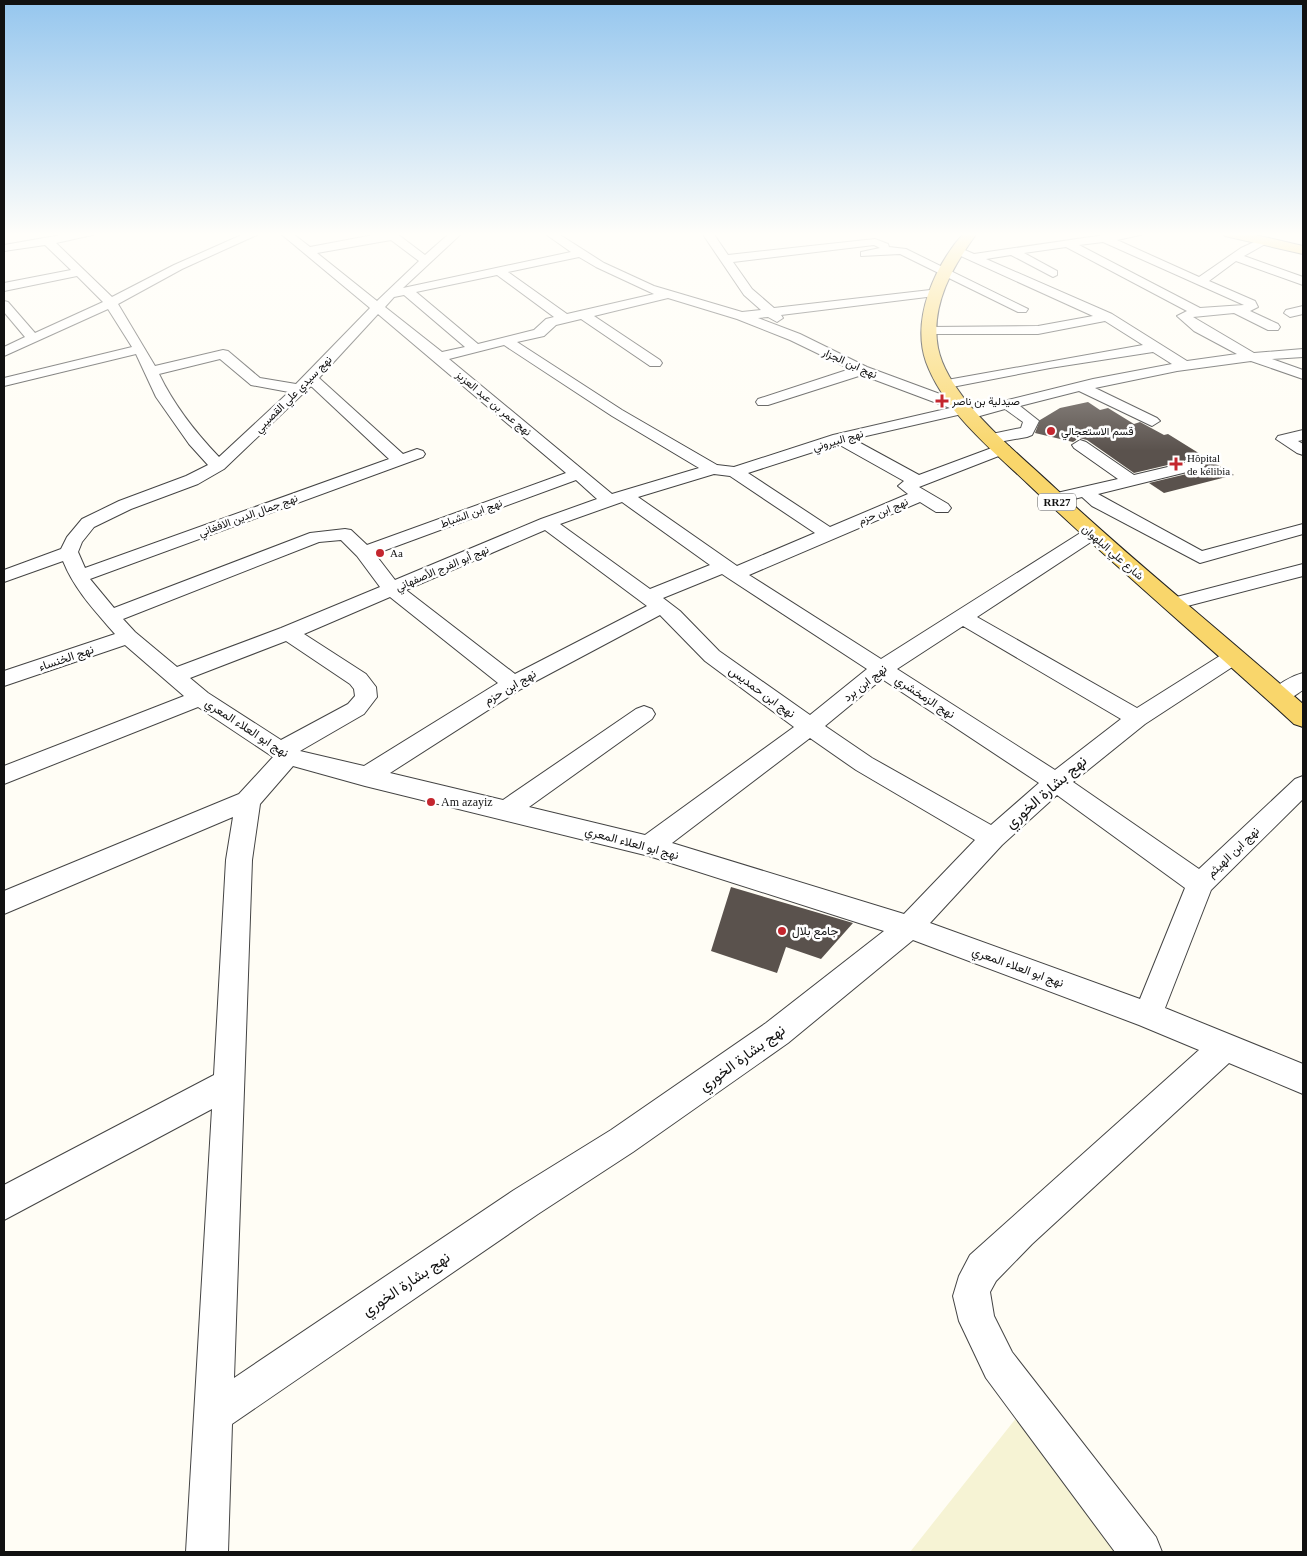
<svg xmlns="http://www.w3.org/2000/svg" width="1307" height="1556" viewBox="0 0 1307 1556" font-family="'Times New Roman',Vazirmatn,serif">
  <style>
    .farmland { fill: #f6f3d4 }
    .building { fill: #5a524d }
    .lines { fill: none; stroke-linecap: round; stroke-linejoin: round }
    .minor-casing { stroke: #444; stroke-width: 2 }
    .major-casing { stroke: #222; stroke-width: 2 }
    .minor { fill: #fff; fill-rule: evenodd }
    .major { fill: #f9d66b; fill-rule: evenodd }
    .poi-dot { fill: #c4262e; stroke: #fff; stroke-width: 2 }
    .labels { text-anchor: middle; dominant-baseline: central; stroke-width: 5; stroke-linejoin: round; paint-order: stroke }
    .far-street-label { font-size: 11px; fill: #111; stroke: #fff }
    .far-poi-label { font-size: 11px; fill: #111; stroke: #fff; text-anchor: start }
    .shield { fill: #fff; stroke: #585858; stroke-width: 1 }
    .shield-label { font-size: 11px; font-weight: bold; fill: #111 }
    .street-label { font-size: 12px; fill: #111; stroke: #fff }
    .poi-label { font-size: 12px; fill: #111; stroke: #fff; text-anchor: start }
    .near-street-label { font-size: 15px; fill: #111; stroke: #fff }
  </style>
  <rect width="100%" height="100%" fill="#fffdf5"/>
  <!-- farmland -->
  <path class="farmland" d="M1025,1407l119,145h-234z"/>
  <!-- building -->
  <path class="building" d="M1088,402l12,8 8,-2 26,16 6,-2 24,13 4,-1 66,41 -70,18 -15,-10 50,-12 4,-4 -2,-5 -8,-3 -59,14 -47,-33 -8,-2 -6,4 -38,-9 5,-13 20,-12z
    M731,887l122,36 -32,36 -35,-12 -9,26 -66,-22z"/>
  <g class="lines">
    <!-- minor casing -->
    <g class="minor-casing">
      <path id="minor" d="M73,233h28l-45,10 56,54 62,-32 72,-32h15l-79,36 -64,35 37,62 68,-16 5,1 32,27 36,6 74,-76 -90,-75h12l18,14 74,-14h12l29,22 25,-22h12l-59,55 168,-36 -27,-19h13l47,30 50,23 88,26 19,-2 -17,-15 -42,-62h11l15,22 147,-16 13,5 1,3 17,2 122,60 -2,3h-8l-118,-58 -39,2v-4l19,-4 -6,-3 -141,17 19,27 22,19 165,-19 2,3 -6,4 -154,19 2,3 -6,4 -9,-5 -10,1 42,16 67,33 100,37 4,5 122,-30 79,-15 -19,-12 -103,16 -103,20 -5,-1 -2,-3 7,-4 196,-35 -38,-24 -67,13h-113l-2,-3 2,-3 5,-1 108,-1 55,-10 -141,-64v-4h8l14,6 144,-21h31l-32,7 82,37 42,-29 22,-10 6,3 -2,2 -23,13 59,21v8l-67,-24 -27,20 46,20 3,6 -8,4 28,13 2,3 -2,3h-10l-34,-17 -41,4 61,36 49,-4v8l-31,2 31,11v9l-52,-18 -74,10 -82,17 62,30 3,3 -8,5 -73,-35 -59,15 19,15 -7,14 -5,2 -34,6 -6,-2 -2,-3 2,-3 34,-7 2,-6 -18,-13 -36,10 -7,-5 -109,25 66,36 78,-29h12l2,3 -2,3 -90,35 29,17 3,4 -3,4h-12l-16,-10 -171,73 132,84 204,-129h12l3,4 -3,4 -120,79 160,91 89,-56 7,-2 7,2 3,5 -3,5 -95,62 -72,58 126,87 96,-90 8,-3v23l-92,91 -46,118 138,56v30l-74,-31 -197,181 -36,37 -6,11 4,24 18,36 144,185 6,15h-47l-129,-174 -27,-57 -6,-25 6,-20 11,-21 229,-205 -60,-25 -226,-85 -125,103 -155,109 -95,62 -306,210 -4,128h-42l26,-443 -208,111v-35l210,-110 12,-215 7,-43 -229,97v-23l235,-97 34,-37 -75,-50 -194,77v-18l180,-70 -59,-51 -121,41v-15l111,-37c-20,-23 -41,-45 -52,-73l-59,21v-12l57,-21 6,-12 15,-18 37,-18 67,-25 22,-11 -19,-21 -33,-47 -20,-43 -132,32v-8l128,-31 -24,-38 -104,47v-9l21,-10 -21,-25v-11l4,1 27,31 68,-31 -26,-26 -73,15v-8l67,-13 -26,-25 -41,6v-6zM391,240l28,21 -42,40 -60,-48zM1103,242l141,63 -44,3 -121,-63zM1066,247l121,64 -10,5 17,15 43,23 -50,7 -75,-47 -126,-55 25,-4 42,22 4,-2v-4l-33,-18zM579,257l17,10 58,27 -87,20 -59,-42zM497,275l57,42 -8,2 -12,11 -56,14 -62,-52zM404,295l61,52 -23,5 -57,-45 9,-10zM668,298l69,21 53,21 60,29 -92,30 -2,3 2,3h10l94,-30 88,33 -117,27 -99,32 -17,-2 -95,-55 -105,-68 27,-6 12,-11 25,-6 69,47h10l2,-3 -2,-3 -66,-44zM378,314l188,159 -199,72 -16,-15 -6,-1 -35,4 -196,75 -24,-29 333,-122 2,-3 -2,-3 -6,-2 -14,5 -84,-76zM504,345l108,71 87,52 -87,26 -163,-135zM220,359l31,26 38,7 -70,65c-24,-25 -45,-52 -60,-83zM311,386l78,73 -304,109 -7,-16 4,-10 12,-15 37,-18 67,-25 26,-15zM838,444l66,37 -6,5 10,8 -78,33 -82,-54zM714,474l16,2 85,57 -78,33 -99,-69zM576,480l21,19 -56,20 -146,61 -20,-26zM622,502l88,63 -60,24 -90,-65zM545,530l102,76 -132,68 -109,-84zM341,540l16,16 23,31 -99,41 -104,39 -42,-35 -12,-13 196,-77zM722,574l6,4 139,91 -57,46 -91,-64 -39,-40 -17,-13zM390,597l108,86 -134,83 -64,-15 64,-37 13,-17 -1,-10 -10,-13 -62,-40zM660,615l45,46 89,66 -149,108 -116,-28 123,-88 3,-5 -3,-5 -8,-3 -8,3 -133,91 -113,-27 131,-84zM963,626l158,93 -66,51 -158,-101zM286,641l64,43 4,5 1,7 -7,8 -67,36 -73,-47 -18,-15zM882,679l157,104 -48,42 -119,-67 -47,-32zM810,738l46,32 119,70 -71,74 -232,-71zM293,766l72,20 284,70 235,75 -118,92 -155,107 -97,60 -280,188 18,-518 8,-56zM1057,795l128,93 -45,111 -210,-76 72,-78z
        M1303,306v8l-13,3 -6,-4 2,-3z
        M1303,430v10l-5,1 5,3v11l-6,-2 -21,-14 2,-3z
        M1080,440l6,2 48,33 59,-14 6,2 2,3 -2,3 -101,25 104,57 101,-27v10l-103,29 -108,-57 -10,-9 -28,7 -6,-1 -3,-4 3,-4 70,-16 -44,-31 -2,-3z
        M1303,564v12l-131,34 -7,-2 -3,-4 3,-4z
        M1303,673v17c-11,7 -18,15 -32,11l-3,-5c7,-11 23,-20 35,-23z"/>
    </g>
    <!-- major casing -->
    <g class="major-casing">
      <path id="major" d="M964,233h13c-24,33 -47,72 -39,115 4,20 16,37 28,53 26,32 59,59 89,87 80,75 166,143 248,216v23l-9,-3c-88,-81 -180,-158 -267,-241 -36,-34 -83,-72 -101,-121 -15,-43 9,-97 38,-129z
        M1223,233h24l56,13v8l-78,-18z"/>
    </g>
    <!-- minor -->
    <use href="#minor" class="minor"/>
    <!-- major -->
    <use href="#major" class="major"/>
  </g>
  <!-- sky -->
  <linearGradient id="sky" x2="0" y2="1"><stop stop-color="#95c6ee"/><stop offset="0.52" stop-color="#fffefa"/><stop offset="1" stop-color="#fffefa" stop-opacity="0"/></linearGradient>
  <rect width="1307" height="451" fill="url(#sky)"/>
  <!-- markers -->
  <g class="poi-dot">
    <path d="M939.5 393.5h5v5h5v5h-5v5h-5v-5h-5v-5h5z"/>
    <circle cx="1051" cy="431" r="5"/>
    <path d="M1173.5 456.5h5v5h5v5h-5v5h-5v-5h-5v-5h5z"/>
    <circle cx="380" cy="553" r="5"/>
    <circle cx="431" cy="802" r="5"/>
    <circle cx="782" cy="931" r="5"/>
  </g>
  <g class="labels">
    <!-- far-street labels -->
    <g class="far-street-label">
      <text transform="translate(850 363) rotate(24)">نهج ابن الجزار</text>
      <text transform="translate(293 394) rotate(-45)">نهج سيدي علي القصيبي</text>
      <text transform="translate(494 403) rotate(40)">نهج عمر بن عبد العزيز</text>
      <text transform="translate(838 440) rotate(-16)">نهج البيروني</text>
      <text transform="translate(883 511) rotate(-23)">نهج ابن حزم</text>
      <text transform="translate(471 513) rotate(-20)">نهج ابن الشباط</text>
      <text transform="translate(248 515) rotate(-20)">نهج جمال الدين الافغاني</text>
      <text transform="translate(1113 552) rotate(41)">شارع علي البلهوان</text>
      <text transform="translate(442 568) rotate(-23)">نهج أبو الفرج الأصفهاني</text>
    </g>
    <!-- far-poi labels -->
    <g class="far-poi-label">
      <text x="952" y="401">صيدلية بن ناصر</text>
      <text x="1061" y="431">قسم الاستعجالي</text>
      <text x="1187" y="458">Hôpital<tspan x="1187" dy="13">de kélibia</tspan></text>
      <text x="390" y="553">Aa</text>
    </g>
    <!-- shield labels -->
    <rect class="shield" x="1038" y="493.5" width="38" height="17" rx="4"/>
    <g class="shield-label">
      <text x="1057" y="502">RR27</text>
    </g>
    <!-- street labels -->
    <g class="street-label">
      <text transform="translate(66 658) rotate(-19)">نهج الخنساء</text>
      <text transform="translate(865 683) rotate(-38)">نهج ابن برد</text>
      <text transform="translate(510 687) rotate(-30)">نهج ابن حزم</text>
      <text transform="translate(762 692) rotate(36)">نهج ابن حمديس</text>
      <text transform="translate(925 697) rotate(33)">نهج الزمخشري</text>
      <text transform="translate(247 728) rotate(33)">نهج ابو العلاء المعري</text>
      <text transform="translate(632 843) rotate(15)">نهج ابو العلاء المعري</text>
      <text transform="translate(1233 852) rotate(-44)">نهج ابن الهيثم</text>
      <text transform="translate(1018 967) rotate(20)">نهج ابو العلاء المعري</text>
    </g>
    <!-- poi labels -->
    <g class="poi-label">
      <text x="441" y="802">Am azayiz</text>
      <text x="792" y="931">جامع بلال</text>
    </g>
    <!-- near-street labels -->
    <g class="near-street-label">
      <text transform="translate(1046 792) rotate(-41)">نهج بشارة الخوري</text>
      <text transform="translate(742 1058) rotate(-36)">نهج بشارة الخوري</text>
      <text transform="translate(406 1284) rotate(-34)">نهج بشارة الخوري</text>
    </g>
  </g>
  <!-- border -->
  <rect width="1307" height="1556" fill="none" stroke="#111111" stroke-width="10"/>
</svg>
